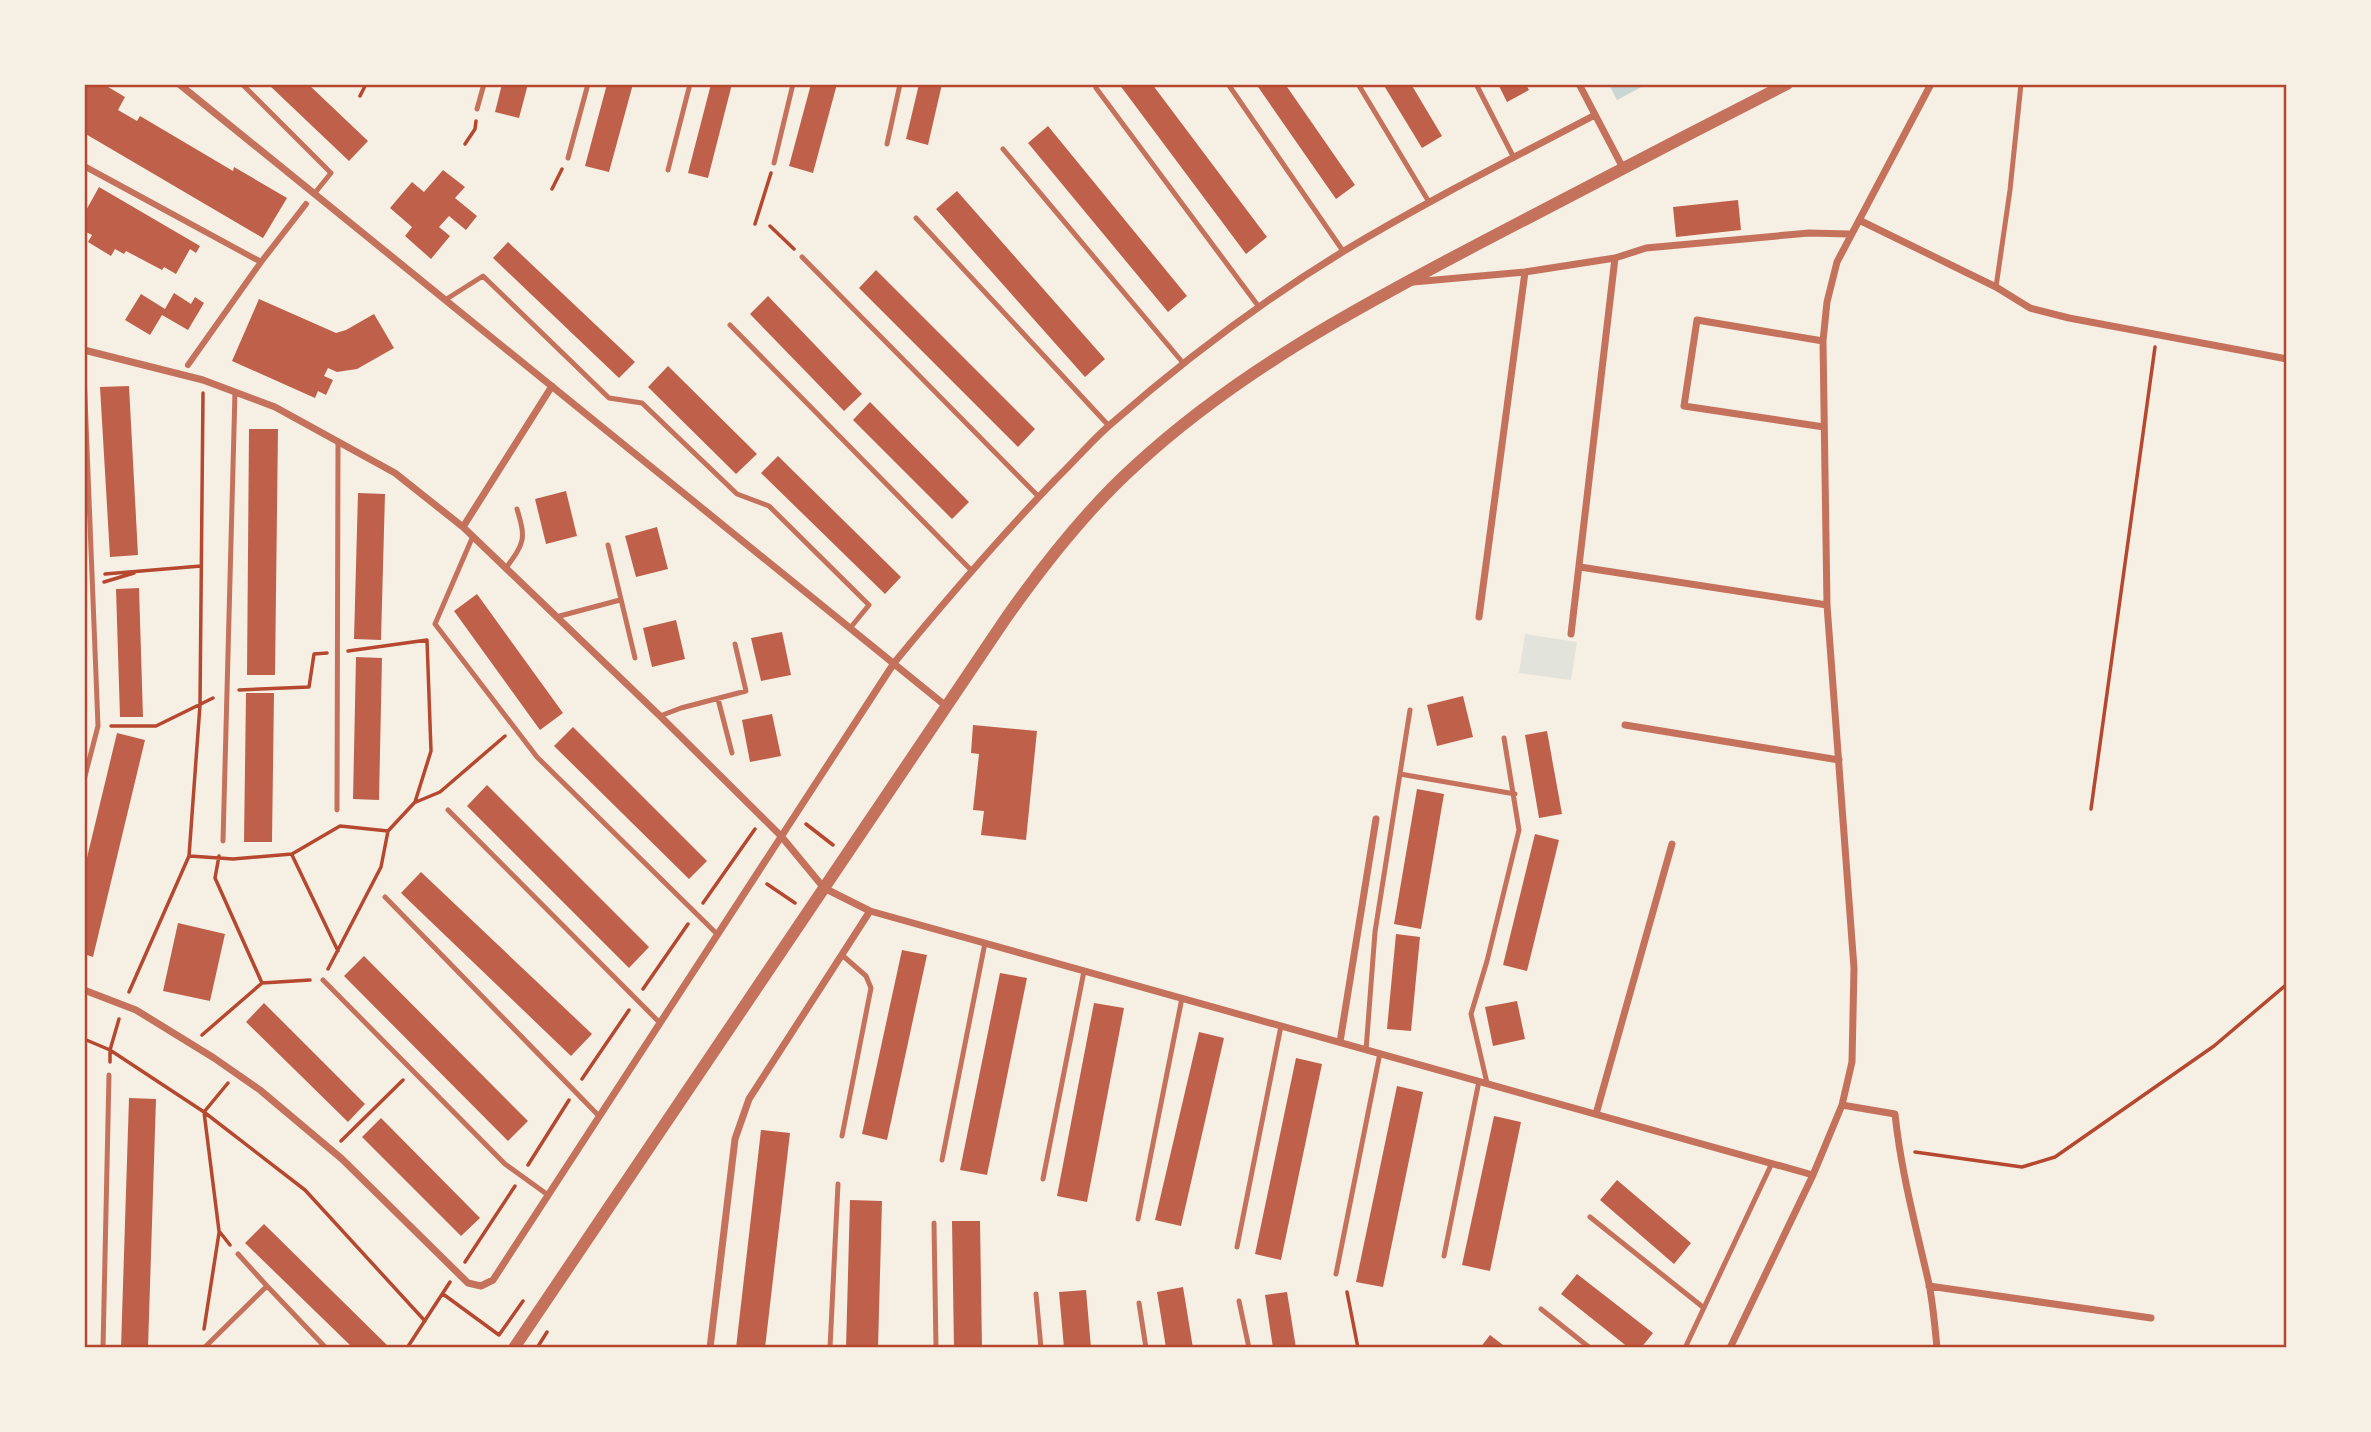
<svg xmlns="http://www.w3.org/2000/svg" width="2371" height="1432" viewBox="0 0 2371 1432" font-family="Rubik,sans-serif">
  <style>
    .green { fill: #e2e4dc }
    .water { fill: #c9d6d2 }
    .building { fill: #bf614a }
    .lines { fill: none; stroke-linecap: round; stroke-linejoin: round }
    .path { stroke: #b5482f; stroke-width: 3.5 }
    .service { stroke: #c5725c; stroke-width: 5 }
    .pedestrian { stroke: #c5725c; stroke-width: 6 }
    .minor { stroke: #c5725c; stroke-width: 7 }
    .tertiary { stroke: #c5725c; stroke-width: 12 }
    .neatline { fill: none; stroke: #b5482f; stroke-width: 2.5 }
  </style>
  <rect width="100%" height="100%" fill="#f6efe4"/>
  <!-- green -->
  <path class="green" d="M1525,634l52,8 -6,38 -52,-7z"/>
  <!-- water -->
  <path class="water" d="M1609,84h38l-30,16z"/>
  <!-- building -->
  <path class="building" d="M84,84h19l22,13 -7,13 19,11 3,-5 93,55 1,-4 53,31 -24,40 -179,-105z
    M268,84h40l60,57 -19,20z
    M502,84h26l-9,34 -24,-6z
    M607,84h26l-24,88 -24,-6z
    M711,84h21l-24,94 -20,-5z
    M811,84h26l-24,89 -24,-7z
    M919,84h23l-14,61 -22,-6z
    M1119,84h33l115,153 -21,17z
    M1256,84h29l70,101 -19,14z
    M1383,84h28l31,52 -20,12z
    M1498,84h28l3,6 -22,12z
    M1048,126l139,170 -19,16 -140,-169z
    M443,170l22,17 -10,11 22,18 -11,14 -17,-14 -10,11 11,9 -19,23 -26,-23 7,-9 -22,-19 22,-26 12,10z
    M99,187l101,59 -4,7 -6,-4 -14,25 -12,-7 -2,3 -36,-19 -2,3 -9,-5 -4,7 -23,-14 4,-7 -8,-4v-17z
    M957,191l148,168 -20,18 -149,-168z
    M1738,200l3,30 -65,7 -3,-30z
    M508,242l127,120 -16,16 -126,-120z
    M876,270l159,159 -17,18 -159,-159z
    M174,293l17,11 4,-7 9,6 -16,27 -26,-15 -12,20 -25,-15 16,-26 24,15z
    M768,296l94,98 -18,17 -94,-97z
    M259,299l77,34 10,-3 28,-16 20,34 -37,21 -20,3 -9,-4 -4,8 9,4 -7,15 -8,-4 -3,7 -83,-37z
    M668,366l89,88 -21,20 -88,-87z
    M129,386l9,169 -28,2 -10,-170z
    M870,402l99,100 -17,17 -99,-99z
    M249,429h29l-3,246h-28z
    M778,456l123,121 -16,17 -124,-121z
    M566,491l11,45 -31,8 -11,-45z
    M358,493l27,1 -4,146 -27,-1z
    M657,527l11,42 -32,8 -11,-41z
    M139,588l4,129h-23l-4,-128z
    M477,594l86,119 -23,17 -86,-119z
    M676,620l9,39 -33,8 -9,-39z
    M782,632l9,43 -30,6 -10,-43z
    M356,657l26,1 -3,142 -26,-1z
    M246,693h28l-2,149h-28z
    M1463,696l10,41 -36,9 -10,-41z
    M772,714l9,42 -31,6 -8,-42z
    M973,725l64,6 -11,109 -45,-5 3,-24 -11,-1 6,-56 -8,-1z
    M573,727l134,134 -18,18 -135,-133z
    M1547,731l15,83 -23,4 -14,-83z
    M117,733l28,7 -52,217 -9,-3v-84z
    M487,785l162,162 -20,21 -162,-162z
    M1417,789l27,5 -23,135 -27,-5z
    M1535,834l24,6 -32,131 -24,-6z
    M421,872l171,162 -21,22 -170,-163z
    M178,923l47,11 -15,67 -47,-10z
    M1396,934l24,3 -9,94 -24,-2z
    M902,950l25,5 -40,185 -25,-6z
    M364,956l164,165 -20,20 -164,-165z
    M1000,973l27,5 -40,197 -27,-5z
    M1517,1001l8,38 -32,7 -8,-39z
    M264,1003l101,101 -17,18 -102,-100z
    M1094,1003l30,5 -37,194 -30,-6z
    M1199,1032l25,6 -43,188 -26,-6z
    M1296,1058l26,6 -41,196 -26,-6z
    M1397,1086l26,6 -40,195 -27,-5z
    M129,1098l27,1 -8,249h-27z
    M1494,1116l27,6 -31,149 -28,-6z
    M381,1118l99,100 -19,18 -99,-99z
    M761,1130l29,3 -25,215h-29z
    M1617,1180l74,63 -17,21 -74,-64z
    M850,1200l32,1 -4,147h-32z
    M952,1221h28l2,127h-28z
    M264,1224l126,124h-37l-108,-105z
    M1577,1274l76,59 -12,15h-12l-68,-54z
    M1183,1287l10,61h-27l-9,-56z
    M1086,1290l5,58h-27l-5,-56z
    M1287,1292l9,56h-23l-8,-53z
    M1490,1335l17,13h-27z"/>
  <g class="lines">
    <!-- path -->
    <path class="path" d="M360,96l6,-12
      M465,144l10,-15 1,-8
      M552,189l10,-20
      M755,224l16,-51
      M770,226l24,23
      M105,574l96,-8
      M104,582l30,-9
      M348,651l79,-11
      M239,690l70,-3 5,-33 13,-1
      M111,726h45l57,-28
      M416,802l24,-10 65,-56
      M2091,809l64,-462
      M806,824l27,21
      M292,855l46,96
      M190,856l43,3 59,-5 48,-28 48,5 27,-29 16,-51 -4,-111
      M219,856l-4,22 47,105 48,-3
      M767,884l28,19
      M703,903l52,-74
      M328,969l53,-102 7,-36
      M643,989l45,-65
      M129,992l60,-136 11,-151 3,-312
      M202,1035l60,-52
      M84,1039l26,11 94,62 101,78 120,131
      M110,1062v-12l9,-31
      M582,1079l47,-69
      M228,1083l-24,29 15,119 11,14
      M341,1141l62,-61
      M1915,1152l107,15 33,-10 159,-111 73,-62
      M528,1165l41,-65
      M465,1262l50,-76
      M1347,1292l11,56
      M443,1294l56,41 24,-34
      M204,1329l15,-96
      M407,1348l43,-66
      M537,1348l10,-16"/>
    <!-- service -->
    <path class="service" d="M242,84l89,89 -17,21
      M1228,84l115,167
      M1358,84l71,118
      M1476,84l38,74
      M1096,88l163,219
      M477,109l7,-25
      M887,144l13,-60
      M1003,149l181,215
      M568,158l20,-74
      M774,163l19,-79
      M668,170l22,-86
      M916,218l193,208
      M802,257l237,240
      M1996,287l14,-97 11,-106
      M445,300l38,-24 126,122 33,5 95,91 32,12 100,99 -18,22
      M730,325l241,245
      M84,372l14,354 -14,54
      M473,536l-38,88 102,133 180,177
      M608,545l27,113
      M506,568c19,-26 20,-29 11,-59
      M556,617l64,-17
      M718,699l14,54
      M660,716l21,-8 65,-17 -11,-47
      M1400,774l115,20
      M337,810l1,-368
      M448,810l212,213
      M223,841l12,-449
      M385,897l214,219
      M842,955l24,21 5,12 -29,148
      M323,980l182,184 43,31
      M1366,1050l9,-118 35,-222
      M1487,1083l-16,-69 16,-53 32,-131 -15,-92
      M942,1160l43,-217
      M1043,1179l41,-208
      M1590,1217l114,91
      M1138,1219l44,-221
      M934,1223l2,125
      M1237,1247l44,-221
      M238,1254l29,32
      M1444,1256l35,-175
      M1336,1274l44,-221
      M1036,1294l5,54
      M1239,1301l10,47
      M1139,1303l7,45
      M1541,1309l49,39
      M103,1348l6,-273
      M204,1348l63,-62 59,62
      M830,1348l8,-164
      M1685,1348l87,-185"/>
    <!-- pedestrian -->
    <path class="pedestrian" d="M84,166l177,96
      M188,365l73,-103 45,-58"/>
    <!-- minor -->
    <path class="minor" d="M179,84l767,622
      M1579,84l44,84
      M1859,220l137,67 34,21 39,10 218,41
      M1413,282l112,-10 90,-14 31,-10 163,-15 41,1
      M1823,341l-126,-21 -13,86 140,21
      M84,350l119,30 72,27 120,66 68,54 197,189 121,120 43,52 46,23 943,264
      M463,527l89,-141
      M1580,567l247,38
      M1479,617l46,-345
      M1571,634l44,-376
      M1625,725l214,35
      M84,990l52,20 78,48 46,32 82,69 126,124 13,3 12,-6 401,-617c52,-63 104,-124 161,-183 19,-18 36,-39 56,-56 72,-63 151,-123 233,-173 81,-49 167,-92 251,-136
      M1340,1042l36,-223
      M1842,1105l53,9c6,58 21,113 34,170 4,20 6,43 8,64
      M1596,1114l76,-270
      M1929,1286l222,32
      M710,1348l25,-209 14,-40 121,-188
      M1730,1348l83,-173 29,-70 10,-43 2,-94 -27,-363 -4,-264 4,-39 10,-40 94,-178"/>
    <!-- tertiary -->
    <path class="tertiary" d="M514,1348l492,-730c38,-54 80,-108 130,-153 102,-94 224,-159 346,-223 101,-53 203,-106 305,-158"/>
  </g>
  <!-- border -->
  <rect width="2371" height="1432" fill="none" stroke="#f6efe4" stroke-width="172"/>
  <rect x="86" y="86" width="2199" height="1260" class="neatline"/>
</svg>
